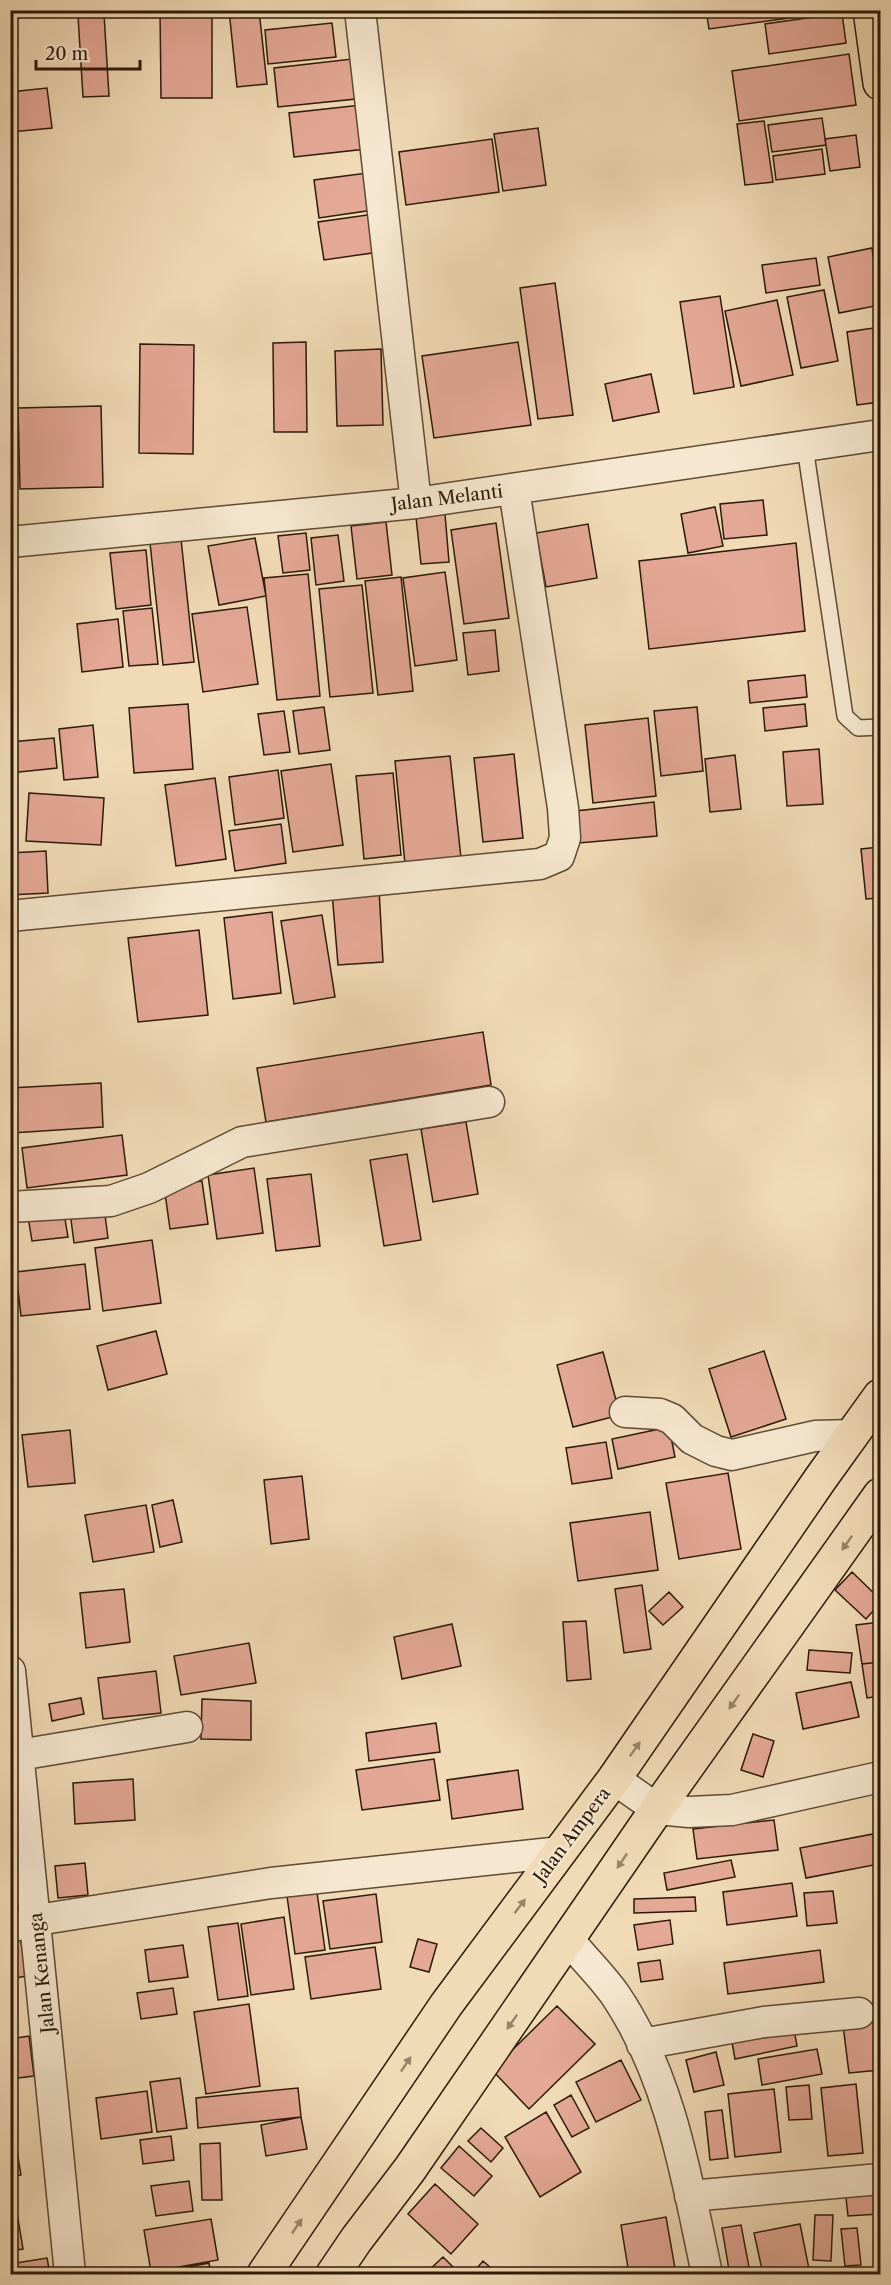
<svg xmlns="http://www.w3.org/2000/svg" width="891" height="2285" viewBox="0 0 891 2285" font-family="'Libre Caslon Text',serif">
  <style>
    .building { fill: #e4a896; stroke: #2c1908; stroke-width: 1.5 }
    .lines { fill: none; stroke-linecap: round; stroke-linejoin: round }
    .service-casing { stroke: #5d4a34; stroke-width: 18 }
    .minor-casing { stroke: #5d4a34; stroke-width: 33 }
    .primary-casing { stroke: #2c1908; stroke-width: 36 }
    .service { stroke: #f6e8d0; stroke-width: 15 }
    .minor { stroke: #f6e8d0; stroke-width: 30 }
    .primary { stroke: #f1dbb6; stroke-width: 33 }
    .oneway { fill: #988468 }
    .labels { text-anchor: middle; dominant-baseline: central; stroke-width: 4.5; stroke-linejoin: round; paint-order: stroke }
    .street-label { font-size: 18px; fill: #2c1908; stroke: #f6e8d0 }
  </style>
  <rect width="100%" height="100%" fill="#f1dbb6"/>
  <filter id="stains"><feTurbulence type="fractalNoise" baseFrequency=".00333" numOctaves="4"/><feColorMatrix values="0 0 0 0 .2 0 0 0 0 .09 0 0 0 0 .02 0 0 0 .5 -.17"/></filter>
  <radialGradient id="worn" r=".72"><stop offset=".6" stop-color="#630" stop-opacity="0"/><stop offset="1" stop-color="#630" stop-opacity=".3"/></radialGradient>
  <!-- building -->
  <path class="building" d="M160,10h52v88h-51z
    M229,10h30l8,74 -30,3z
    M706,10h113v4l-110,15z
    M842,13l4,30 -77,11 -4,-30z
    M104,14l5,82 -26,1 -5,-81z
    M332,23l4,34 -68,7 -3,-34z
    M849,54l7,51 -117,16 -7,-50z
    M352,59l4,40 -78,8 -4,-39z
    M47,88l5,40 -41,4 -1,-40z
    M361,105l5,44 -72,8 -5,-44z
    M822,118l4,27 -54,7 -4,-27z
    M764,121l9,61 -28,3 -8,-61z
    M538,128l8,57 -43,6 -9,-57z
    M856,135l4,32 -30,4 -5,-32z
    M492,139l7,53 -93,13 -7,-53z
    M822,149l3,25 -49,6 -3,-24z
    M375,172l5,37 -61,9 -5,-38z
    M374,214l5,38 -55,8 -6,-38z
    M872,248l8,57 -41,8 -11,-56z
    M816,258l4,27 -54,8 -4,-28z
    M555,283l18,132 -35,4 -18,-131z
    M824,290l14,71 -37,7 -14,-71z
    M720,296l14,91 -40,7 -14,-92z
    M777,300l16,75 -52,11 -16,-75z
    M880,327v75l-23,3 -10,-73z
    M306,342l1,90h-33l-1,-89z
    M518,342l13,83 -97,13 -12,-82z
    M140,344l54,1 -1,109 -54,-1z
    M381,349l2,76 -46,1 -2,-75z
    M651,374l8,38 -46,9 -8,-37z
    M101,406l2,81 -83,2 -2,-81z
    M763,500l4,35 -43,4 -4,-35z
    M715,507l8,39 -35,7 -7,-39z
    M445,514l4,48 -28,2 -5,-47z
    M386,522l6,53 -35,4 -6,-53z
    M496,523l13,95 -45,6 -13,-94z
    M588,524l9,54 -51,9 -10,-54z
    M306,533l4,37 -27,3 -5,-37z
    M338,535l6,46 -28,4 -5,-47z
    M255,538l11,58 -47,9 -11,-59z
    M181,539l13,123 -31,3 -13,-122z
    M796,543l9,88 -156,18 -10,-88z
    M146,550l5,55 -35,4 -6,-56z
    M445,572l12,88 -42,6 -12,-88z
    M308,574l12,122 -43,4 -13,-122z
    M401,577l12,114 -35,4 -13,-114z
    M362,585l11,108 -43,4 -11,-108z
    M247,607l11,77 -55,8 -11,-78z
    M152,608l6,56 -29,2 -6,-55z
    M118,619l5,48 -41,5 -5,-48z
    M495,630l4,41 -31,4 -5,-42z
    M805,675l2,22 -57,6 -2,-22z
    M188,704l5,65 -59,4 -5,-65z
    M805,704l2,22 -42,5 -2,-23z
    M324,707l6,43 -31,4 -6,-43z
    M697,707l6,64 -42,5 -7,-65z
    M284,711l6,41 -26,3 -6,-41z
    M648,718l8,78 -63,7 -8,-78z
    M93,725l5,52 -34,3 -5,-51z
    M54,738l3,30 -47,5v-31z
    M819,749l4,55 -36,2 -4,-54z
    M514,754l9,84 -40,4 -9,-84z
    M735,755l6,54 -31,3 -5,-53z
    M450,756l11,102 -56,6 -10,-103z
    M331,764l12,81 -50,7 -12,-81z
    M278,770l6,48 -49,7 -6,-48z
    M393,773l8,82 -37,4 -8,-83z
    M215,778l11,81 -50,7 -11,-81z
    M29,793l75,5 -3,47 -75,-4z
    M654,802l3,34 -78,7 -3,-32z
    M281,824l5,39 -51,8 -6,-40z
    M880,847v51l-14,1 -5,-50z
    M46,851l2,42 -38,2v-42z
    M379,889l4,73 -45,3 -6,-73z
    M272,912l9,81 -48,6 -9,-81z
    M322,915l13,82 -41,7 -13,-83z
    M199,930l9,85 -70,7 -10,-84z
    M483,1032l8,53 -225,37 -9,-54z
    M101,1083l2,44 -91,6 -2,-45z
    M466,1122l12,72 -45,8 -12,-73z
    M122,1135l5,40 -100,13 -5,-40z
    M407,1154l14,86 -37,6 -14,-86z
    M254,1168l9,65 -46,6 -9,-64z
    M311,1174l9,72 -44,5 -9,-72z
    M202,1181l6,43 -38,5 -6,-43z
    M63,1207l5,30 -36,4 -5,-30z
    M104,1207l4,31 -34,5 -4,-31z
    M152,1240l9,63 -58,8 -8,-63z
    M85,1264l5,45 -69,7 -5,-44z
    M156,1331l11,43 -59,16 -11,-44z
    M764,1351l22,68 -55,18 -22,-68z
    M603,1352l17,63 -47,12 -16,-62z
    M669,1427l6,30 -57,12 -6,-30z
    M70,1430l5,53 -47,4 -6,-52z
    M606,1442l6,36 -40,6 -6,-36z
    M728,1473l13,76 -62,10 -13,-76z
    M302,1476l7,63 -38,5 -7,-64z
    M173,1500l9,42 -22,5 -8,-42z
    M146,1505l8,47 -61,10 -8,-47z
    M650,1512l8,58 -80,11 -8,-58z
    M852,1572l28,27v4l-14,16 -31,-29z
    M642,1585l9,64 -27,4 -9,-64z
    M124,1589l6,53 -44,6 -6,-55z
    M669,1592l14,15 -20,18 -14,-14z
    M586,1621l5,58 -24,2 -4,-59z
    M880,1622v40l-18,2 -6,-39z
    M452,1624l9,42 -59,13 -8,-42z
    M249,1643l7,40 -75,12 -7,-39z
    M809,1650l43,3 -2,20 -43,-3z
    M880,1662v34l-13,2 -5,-34z
    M156,1671l5,42 -58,6 -5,-41z
    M851,1682l8,35 -56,12 -7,-36z
    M81,1698l3,16 -32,7 -3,-17z
    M202,1699l49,2v39l-50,-1z
    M436,1723l4,29 -71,9 -3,-28z
    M753,1734l21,7 -11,36 -22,-7z
    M434,1759l6,41 -78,10 -6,-40z
    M518,1770l5,39 -71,10 -5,-39z
    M133,1779l2,41 -60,4 -2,-41z
    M774,1820l4,30 -81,9 -4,-30z
    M873,1834l6,30 -73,14 -6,-30z
    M731,1860l4,17 -68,13 -3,-17z
    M85,1863l3,32 -30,3 -3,-32z
    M792,1883l5,33 -70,9 -4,-33z
    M833,1891l4,32 -30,3 -3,-33z
    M317,1892l8,58 -30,4 -8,-58z
    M376,1894l6,48 -52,7 -7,-48z
    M695,1897l1,14 -62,2v-14z
    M284,1917l10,72 -43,6 -10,-71z
    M670,1920l3,24 -35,6 -4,-25z
    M238,1923l10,73 -30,4 -10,-73z
    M19,1931l8,45 -17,3v-46z
    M418,1939l19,5 -8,28 -19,-5z
    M183,1945l5,32 -39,5 -4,-32z
    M375,1947l6,42 -70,10 -6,-42z
    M820,1950l4,32 -96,12 -4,-31z
    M660,1960l3,19 -22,3 -3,-19z
    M173,1988l4,26 -36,5 -4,-26z
    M249,2004l11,82 -54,8 -12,-82z
    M557,2006l38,38 -66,65 -37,-39z
    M880,2021v49l-31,3 -6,-48z
    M793,2024l4,22 -62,13 -4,-22z
    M29,2036l5,40 -24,3v-40z
    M817,2049l5,25 -60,11 -4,-26z
    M716,2052l8,33 -30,7 -8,-32z
    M621,2060l20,40 -45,22 -20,-40z
    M180,2078l7,50 -30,4 -7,-50z
    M856,2084l7,69 -35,3 -7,-68z
    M809,2085l3,34 -23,1 -3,-33z
    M298,2088l3,29 -103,11 -2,-30z
    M774,2089l7,63 -46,5 -7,-63z
    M147,2091l5,41 -51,7 -5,-41z
    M571,2095l18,33 -17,9 -18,-32z
    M722,2110l6,48 -18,2 -5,-48z
    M546,2112l35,60 -41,25 -35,-60z
    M301,2117l6,32 -41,7 -5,-31z
    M481,2128l22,20 -12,14 -23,-21z
    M171,2136l3,24 -31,4 -3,-24z
    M220,2143l2,57h-20l-2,-56z
    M16,2145l5,30 -11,2v-31z
    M459,2146l33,30 -18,20 -33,-28z
    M189,2181l4,30 -37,5 -5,-30z
    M435,2184l43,40 -27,30 -43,-40z
    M877,2187l2,27 -31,2 -3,-27z
    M13,2188l10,61 -13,2v-62z
    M815,2215h18l-2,46 -18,-1z
    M666,2217l10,57h-47l-8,-49z
    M211,2219l7,41 -67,12 -7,-42z
    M800,2224l10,50h-47l-9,-41z
    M741,2225l8,42 -20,3 -7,-42z
    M857,2228l4,37 -16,1 -4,-37z
    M443,2257l17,17h-35z
    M47,2258l3,16h-40v-10z
    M483,2261l15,13h-26z
    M209,2263l2,11h-61z"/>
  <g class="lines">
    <!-- service casing -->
    <g class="service-casing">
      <path id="service" d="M805,447l40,269 13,12 22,-1"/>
    </g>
    <!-- minor casing -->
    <g class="minor-casing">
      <path id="minor" d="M360,10l56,493
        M10,542l406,-39 464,-68
        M10,916l530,-52 19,-8 6,-18 -2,-30 -49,-319
        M10,1207l101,-6 38,-13 93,-46 247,-40
        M625,1412l35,2 12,5 20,20 24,12 16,4 83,-19 37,-1
        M10,1671l60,603
        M19,1755l168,-28
        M614,1779l43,30 32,3 43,-2 148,-33
        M10,1927l27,-7 234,-37 290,-31
        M569,1940c15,19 34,37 47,56 55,82 71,184 91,278
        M642,2044l122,-22 95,-9
        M690,2196l190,-17"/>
    </g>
    <!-- primary casing -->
    <g class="primary-casing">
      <path id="primary" d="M870,10l10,73
        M264,2274l182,-269 168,-226 207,-301 59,-82
        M333,2274l23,-34 54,-71 247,-360 223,-314"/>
    </g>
    <!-- service -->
    <use href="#service" class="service"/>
    <!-- minor -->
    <use href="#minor" class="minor"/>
    <!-- primary -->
    <use href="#primary" class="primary"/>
  </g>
  <!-- one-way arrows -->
  <defs><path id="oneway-solid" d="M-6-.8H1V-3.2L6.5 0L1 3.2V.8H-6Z" transform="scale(1.5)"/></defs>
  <g class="oneway">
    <use href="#oneway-solid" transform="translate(847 1543) rotate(125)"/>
    <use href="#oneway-solid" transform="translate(734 1702) rotate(125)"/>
    <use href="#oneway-solid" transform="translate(635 1749) rotate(-55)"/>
    <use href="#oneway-solid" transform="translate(622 1861) rotate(124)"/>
    <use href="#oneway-solid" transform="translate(520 1906) rotate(-53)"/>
    <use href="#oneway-solid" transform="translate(512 2022) rotate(125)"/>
    <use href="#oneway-solid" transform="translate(406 2064) rotate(-56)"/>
    <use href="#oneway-solid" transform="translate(297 2226) rotate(-56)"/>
  </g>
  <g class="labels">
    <!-- street labels -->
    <g class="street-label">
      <text transform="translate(447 498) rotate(-7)">Jalan Melanti</text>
      <text transform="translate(572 1835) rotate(-53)">Jalan Ampera</text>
      <text transform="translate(42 1973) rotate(-96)">Jalan Kenanga</text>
    </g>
  </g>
  <!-- margin -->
  <rect width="891" height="2285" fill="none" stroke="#f1dbb6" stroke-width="36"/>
  <rect x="12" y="12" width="867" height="2261" fill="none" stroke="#2c1908" stroke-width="3"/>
  <rect x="18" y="18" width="855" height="2249" fill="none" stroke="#2c1908" stroke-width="1.5"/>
  <!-- scale -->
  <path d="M36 60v9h104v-9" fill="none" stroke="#2c1908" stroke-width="3"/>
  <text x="45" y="60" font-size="18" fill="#2c1908" stroke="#f6e8d0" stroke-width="4.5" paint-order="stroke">20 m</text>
  <rect width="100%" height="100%" filter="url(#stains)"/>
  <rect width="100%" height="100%" fill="url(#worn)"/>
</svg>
